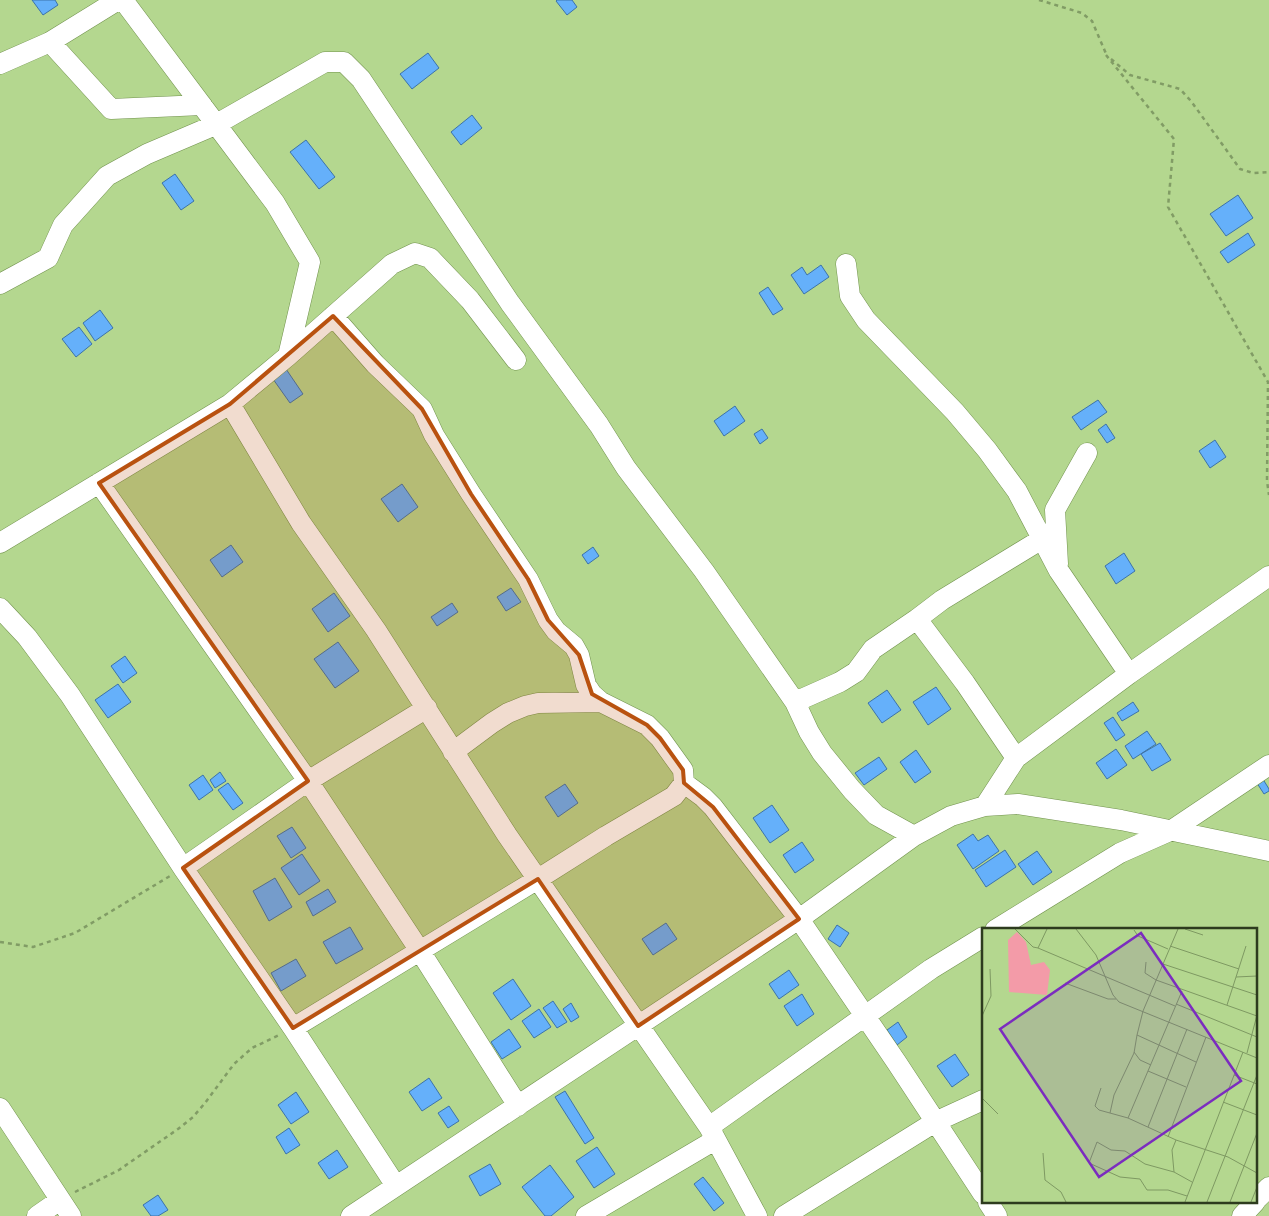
<svg xmlns="http://www.w3.org/2000/svg" width="1269" height="1216" viewBox="0 0 1269 1216" font-family="'Noto Sans',sans-serif">
  <style>
    .building { fill: #65b0fa; stroke: #3c73a9 }
    .lines { fill: none; stroke-linecap: round; stroke-linejoin: round }
    .minor-casing { stroke: #72934e; stroke-width: 21 }
    .path { stroke: #819c65; stroke-width: 2.5; stroke-dasharray: 4 4; stroke-linecap: butt }
    .minor { stroke: #fff; stroke-width: 20 }
    .marked { fill: #b95210; fill-opacity: 0.2; stroke: #b95210; stroke-width: 4; stroke-linejoin: round }
    .inset-road { fill: none; stroke: #7e9962; stroke-width: 1 }
    .view { fill: #7b2cbf; fill-opacity: 0.15; stroke: #7b2cbf; stroke-width: 2.5 }
    .inset-edge { fill: none; stroke: #2d3b1e; stroke-width: 2.5 }
  </style>
  <rect width="100%" height="100%" fill="#b4d78f"/>
  <!-- building -->
  <path class="building" d="M32,0h23l3,5 -15,10z
    M557,0h15l5,7 -10,8 -11,-14z
    M428,53l11,15 -27,21 -12,-15z
    M472,115l10,13 -21,17 -10,-13z
    M306,140l29,37 -16,12 -29,-37z
    M175,174l19,27 -13,9 -19,-27z
    M1238,195l15,23 -27,18 -16,-22z
    M1248,233l7,12 -27,18 -8,-11z
    M821,265l8,12 -25,17 -13,-19 11,-8 5,8z
    M768,287l15,22 -10,6 -14,-22z
    M100,310l13,18 -18,13 -12,-18z
    M79,327l13,17 -16,13 -14,-18z
    M286,369l17,25 -13,9 -17,-24z
    M1098,400l9,12 -26,18 -9,-13z
    M735,406l10,15 -21,15 -10,-15z
    M1106,424l9,14 -8,5 -9,-13z
    M762,429l6,9 -8,6 -6,-10z
    M1215,440l11,17 -16,11 -11,-17z
    M402,484l16,23 -20,15 -17,-23z
    M231,545l12,17 -21,15 -12,-17z
    M593,547l6,9 -11,8 -6,-9z
    M1124,553l11,18 -19,13 -11,-18z
    M511,588l10,14 -15,9 -9,-14z
    M334,593l16,23 -22,16 -16,-23z
    M452,603l6,9 -21,14 -6,-9z
    M338,642l21,29 -24,17 -21,-29z
    M125,656l12,17 -14,10 -12,-17z
    M118,684l13,18 -23,16 -13,-18z
    M936,687l15,22 -23,16 -15,-23z
    M887,690l14,20 -19,13 -14,-20z
    M1133,702l6,9 -17,10 -5,-8z
    M1113,717l12,18 -9,6 -12,-18z
    M1147,731l9,13 -23,15 -8,-13z
    M1160,743l11,17 -19,11 -11,-17z
    M1116,749l11,16 -20,14 -11,-16z
    M916,750l15,22 -16,11 -15,-21z
    M879,757l8,12 -23,16 -9,-12z
    M220,772l6,9 -11,7 -5,-8z
    M203,775l10,15 -14,10 -10,-15z
    M1261,776l8,13v2l-5,3 -9,-14z
    M228,783l15,20 -10,7 -15,-20z
    M565,784l13,19 -20,14 -13,-20z
    M772,805l17,25 -19,13 -17,-25z
    M292,827l14,21 -15,10 -14,-22z
    M973,834l5,7 10,-6 11,16 -26,18 -16,-24z
    M802,842l12,18 -19,13 -12,-18z
    M1005,850l11,17 -30,20 -11,-17z
    M1037,851l15,21 -19,13 -15,-21z
    M302,854l18,27 -21,14 -18,-27z
    M275,878l17,29 -23,14 -16,-30z
    M328,889l8,13 -23,14 -7,-14z
    M666,923l11,16 -24,16 -11,-16z
    M837,925l12,8 -9,14 -12,-8z
    M350,927l13,22 -27,15 -13,-22z
    M296,959l10,17 -25,15 -10,-18z
    M789,970l10,15 -20,14 -10,-15z
    M513,979l18,27 -20,14 -18,-27z
    M802,994l12,20 -17,12 -13,-20z
    M553,1001l14,21 -10,6 -14,-20z
    M571,1003l8,14 -8,5 -8,-13z
    M539,1009l12,18 -17,11 -12,-17z
    M898,1022l9,15 -10,8 -10,-15z
    M509,1029l12,18 -19,12 -11,-17z
    M955,1054l14,21 -17,12 -15,-21z
    M429,1078l13,20 -20,13 -13,-19z
    M565,1091l29,47 -9,6 -30,-47z
    M296,1092l13,20 -18,12 -13,-19z
    M449,1106l10,15 -11,7 -10,-15z
    M289,1128l11,17 -14,9 -10,-17z
    M597,1147l18,27 -21,14 -18,-27z
    M337,1150l11,17 -19,12 -11,-16z
    M490,1164l11,20 -21,12 -11,-20z
    M550,1165l24,32 -23,19h-6l-23,-29z
    M703,1177l21,26 -10,8 -20,-27z
    M158,1195l10,15 -10,6h-7l-8,-11z"/>
  <g class="lines">
    <!-- minor casing -->
    <g class="minor-casing">
      <path id="minor" d="M123,0l152,203 35,59 -22,94
        M50,42l61,67 91,-4
        M0,64l50,-22 68,-42
        M846,264l4,32 16,24 89,92 32,38 30,41 42,80 70,103
        M0,284l48,-26 15,-33 44,-49 40,-22 68,-29 110,-63h19l17,17 149,224 89,122 27,43 78,103 91,131
        M230,404l71,119 75,107 131,205 202,292 48,89
        M99,483l209,298 112,170 98,155
        M0,543l230,-139 58,-48 104,-92 23,-11 15,5 40,42 46,60
        M1058,564l-3,-54 32,-57
        M0,608l27,29 43,58 113,173 110,160 103,158
        M917,619l25,-19 100,-61
        M453,752l39,-29 16,-10 17,-7 13,-3 63,-1
        M684,783l19,14 10,10 86,112 98,144 86,131
        M985,806l31,-48 113,-84 140,-98
        M914,836l-38,-21 -24,-25 -30,-37 -13,-21 -14,-30 45,-20 16,-10 17,-23 44,-30 48,64 51,75
        M183,868l125,-87 119,-73
        M995,930l125,-77 52,-23 97,-65
        M293,1028l245,-149 68,-43 68,-40 10,-13 -1,-13 -23,-32 -13,-13 -46,-23 -9,-8 -6,-9 -7,-30 -5,-9 -18,-15 -8,-11 -20,-41 -57,-85 -37,-59 -12,-26 -47,-45 -42,-48
        M0,1108l71,108
        M709,1127l222,-158 52,-32
        M1255,1201l14,-14
        M988,1202l9,14
        M37,1216l23,-16
        M351,1216l448,-297 115,-83 37,-20 34,-10 33,-2 103,16 148,31
        M586,1216l129,-76
        M784,1216l151,-94 48,-22
        M1242,1216l13,-14"/>
    </g>
    <!-- path -->
    <path class="path" d="M1039,0l43,13 10,8 15,35
      M1106,55l68,84 -6,68 100,175 -1,99 2,14
      M1111,59l19,16 50,14 11,12 49,68 13,4 16,-1
      M0,942l33,5 42,-14 95,-57
      M75,1192l44,-22 59,-41 15,-12 12,-14 29,-39 18,-16 27,-13"/>
    <!-- minor -->
    <use href="#minor" class="minor"/>
  </g>
  <!-- marked area -->
  <path class="marked" d="M333,316l89,93 49,85 57,85 20,41 31,35 13,39 55,31 13,13 23,32 1,13 29,24 86,112 -161,107 -100,-147 -245,149 -110,-160 125,-87 -209,-298 131,-79z"/>
  <!-- overview -->
  <g transform="translate(982 928)">
    <rect width="275" height="275" fill="#b4d78f"/>
    <path d="M35,4l9,10 5,23 13,-3 6,8 -3,25 -38,-3 -1,-52z" fill="#f39ba8"/>
    <path class="inset-road" d="M33,1l18,18 5,1M65,1l-9,19 137,58M94,1l20,26 17,40 6,7 138,56M203,1l18,6M152,2l4,6 30,13M188,18l69,23M164,34l-1,11 11,7 101,36M181,36l94,31M254,49l21,-1M83,55l43,16h8M194,76l81,33M245,77l19,-59M0,88l9,-20 -1,-27M155,107l6,-24 35,-82M152,124l6,8 11,5M265,125l10,-38M166,143l38,16M252,147l23,9M119,160l-6,18 4,4 29,8 48,22 52,17 29,16M0,170l16,16M241,174l34,13M128,185l4,-18 20,-42 3,-18 59,27M146,190l54,-127M166,199l39,-98M186,209l38,-100M61,225l2,27 16,12 5,10M192,244l-2,-22 4,-10M205,268l-19,-6h-21l-7,-11 -20,-2 -31,-14 8,-21 14,8 14,1 20,13 29,8 18,10M203,274l58,-150M225,274l50,-127M248,274l27,-69M269,274l6,-15"/>
    <path class="view" d="M159,5l100,148 -142,96 -99,-148z"/>
    <rect width="275" height="275" class="inset-edge"/>
  </g>
</svg>
